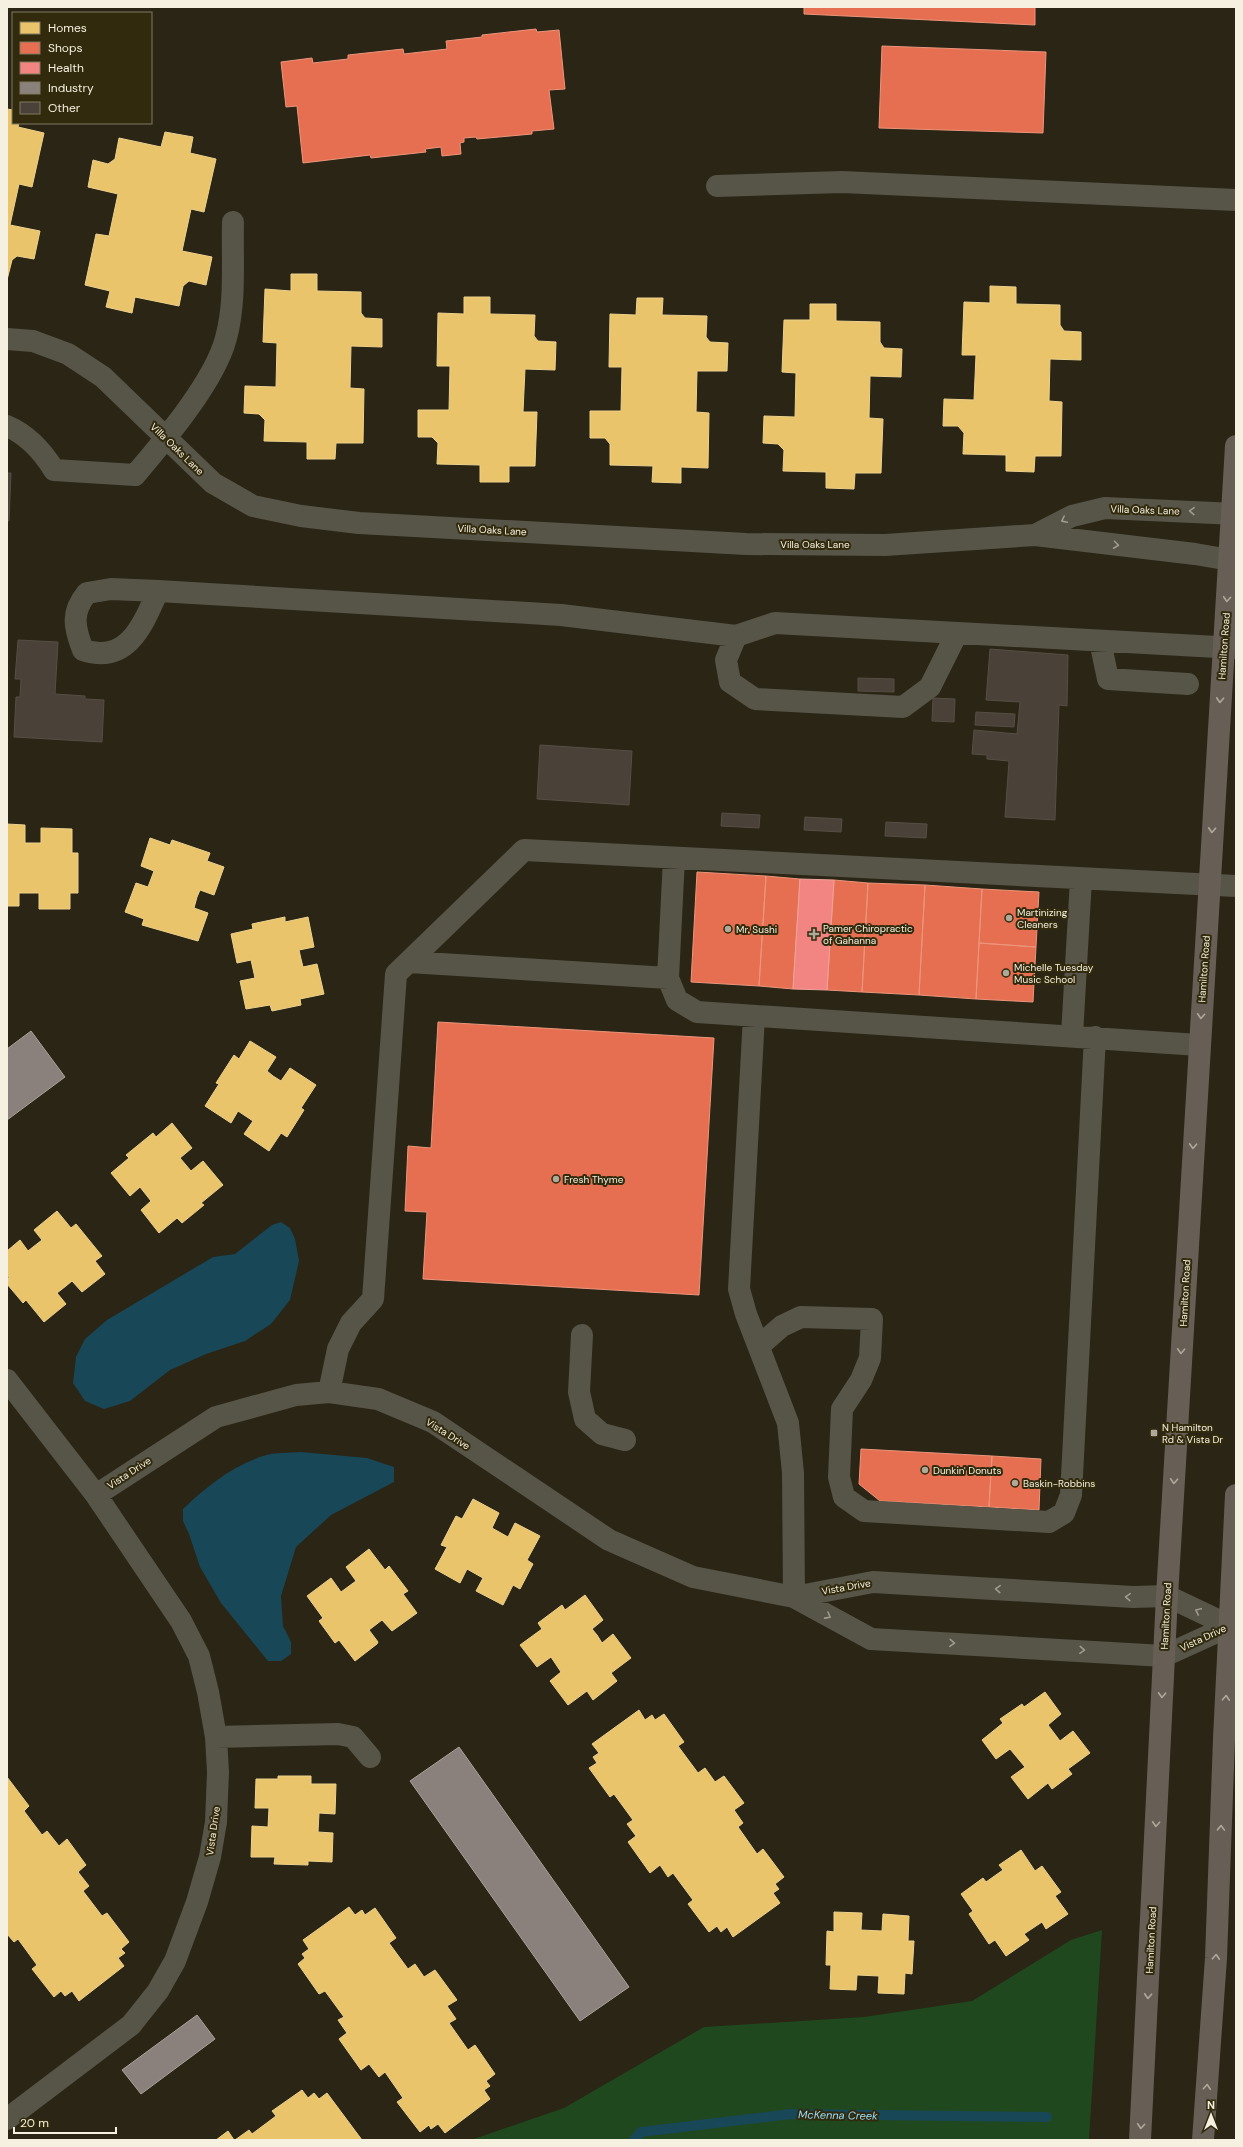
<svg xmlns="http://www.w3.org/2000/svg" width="1243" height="2147" viewBox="0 0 1243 2147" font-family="'DM Sans',sans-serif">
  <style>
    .green { fill: #20481f }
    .water { fill: #184757 }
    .homes { fill: #e9c46a; stroke: #edd18d }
    .shops { fill: #e76f51; stroke: #eb967c }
    .health { fill: #f28482; stroke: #f3a49e }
    .industry { fill: #8a817c; stroke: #aaa29a }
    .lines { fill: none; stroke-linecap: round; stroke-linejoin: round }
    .stream { stroke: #184757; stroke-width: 10 }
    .building { fill: #4a4238; stroke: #564e44 }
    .minor { stroke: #575448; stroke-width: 22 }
    .major { stroke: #675f56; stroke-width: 22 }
    .oneway { stroke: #9e9a8c }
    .oneway2 { stroke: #aea89a }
    .poi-dot { fill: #aea998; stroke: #322a0d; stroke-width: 1.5 }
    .labels { text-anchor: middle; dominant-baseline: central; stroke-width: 4; stroke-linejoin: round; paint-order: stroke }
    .street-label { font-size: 10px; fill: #f5f0df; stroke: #322a0d }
    .poi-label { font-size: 10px; fill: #f5f0df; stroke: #322a0d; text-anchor: start }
    .water-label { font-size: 11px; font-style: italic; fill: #97ddfa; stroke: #322a0d }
  </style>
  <rect width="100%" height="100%" fill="#2a2515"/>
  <!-- green -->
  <path class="green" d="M1102,1930l-13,210h-618l93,-32 140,-81 160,-10 108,-16 99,-61z"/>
  <!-- water -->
  <path class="water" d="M281,1222l9,6 5,11 4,22 -9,39 -19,24 -26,17 -39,13 -36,16 -40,31 -26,8 -19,-8 -12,-18 3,-26 9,-18 22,-19 106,-63 22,-3 37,-29z
    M301,1452l66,6 27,9v15l-63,33 -35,32 -15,49 2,30 8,16v12l-10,7h-13l-47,-58 -21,-36 -11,-33 -6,-13v-12c23,-22 49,-43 80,-53 11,-4 26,-3 38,-4z"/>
  <!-- homes -->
  <path class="homes" d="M7,109l6,1v13h6l-1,4 26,6 -12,54 -13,-3 -9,41 30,6 -6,28 -17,-3 -5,4 -5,20z
    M165,132l28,5 -3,16 26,6 -12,53 -13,-3 -9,42 30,6 -6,28 -17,-4 -6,5 -4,20 -44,-9 -3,16 -26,-6 4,-16 -25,-6 11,-51 13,2 9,-42 -30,-7 5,-27 15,4 7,-5 4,-21 42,9z
    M291,274h26v17l44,1v21l4,5 17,1v28l-31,-1 -1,42 14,1 -1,54h-27l-1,16h-28v-17l-43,-1 1,-21 -6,-6 -15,-1 1,-27 31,1 1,-44 -14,-1 2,-53 26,2z
    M990,286l26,1v17l44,1v20l4,6 17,1v28l-31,-1 -1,42 13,1 -1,54h-26l-1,16 -28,-1v-16l-43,-1 1,-21 -6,-7h-15l1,-27 30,1 2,-45h-14l2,-53 26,1z
    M464,297h26v17l45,1 -1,21 4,5 18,1 -1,28 -30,-1 -2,43h14l-2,54h-26v16h-29v-17l-43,-1 1,-21 -6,-6h-14v-27h31l1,-44h-13l1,-53 26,1z
    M637,298h26l-1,17 45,1 -1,21 4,5 18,1 -1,28h-30l-1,41 13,1 -1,55 -27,-1v16l-29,-1 1,-16 -43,-1v-21l-5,-6h-15v-27h31l1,-44h-13l1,-53 26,1z
    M810,304h26v17l44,1v20l4,6 18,1 -1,28 -31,-1 -1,42 14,1 -2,54h-26l-1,16 -28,-1v-16l-43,-1 1,-21 -6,-6 -15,-1 1,-27 31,1 1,-44 -14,-1 2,-52h26z
    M7,824l18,1v18h16v-15l31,1v24h6v40h-8v16h-31v-16h-20v13h-12z
    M150,838l20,7 2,-5 38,13 -3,8 17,6 -10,28 -14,-5 -3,7 -3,11 14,5 -10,28 -56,-16 2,-6 -19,-7 11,-29 12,4 6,-16 -13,-5z
    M285,917v5l23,-5 6,30 -15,3 2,9 2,8 14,-3 7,30 -24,5 1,6 -29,6 -2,-6 -24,4 -6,-28 15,-3 -4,-18 -14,3 -6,-29 22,-5 -1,-5z
    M250,1041l26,16 -9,14 6,5 8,5 9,-13 26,17 -15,23 3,2 -17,27 -6,-4 -12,18 -25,-17 9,-13 -15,-10 -7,12 -26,-17 14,-22 -3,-1 18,-28 5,4z
    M172,1123l20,25 -12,10 11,13 12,-10 20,24 -22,18 3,2 -22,18 -5,-5 -18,15 -18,-23 10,-9 -11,-14 -10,9 -19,-23 18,-15 -3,-3 27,-22 3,4z
    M57,1211l14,17 5,-4 26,32 -7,5 10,13 -23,18 -10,-11 -6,5 -9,7 9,11 -22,18 -18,-22 -3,3 -16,-19 2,-7 -2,-3v-23l13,-11 8,11 5,-4 9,-7 -8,-10z
    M473,1499l26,14 -7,15 16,9 7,-14 25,13 -13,24 6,4 -13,25 -7,-4 -10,20 -27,-14 7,-13 -16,-9 -7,14 -25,-14 12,-22 -6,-2 15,-29 6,3z
    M369,1549l16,21 4,-4 19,25 -5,3 14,19 -25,18 -10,-11 -13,10 9,12 -1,2 -22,17 -16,-21 -4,3 -16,-22 4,-3 -16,-22 24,-18 10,14 15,-11 -10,-14z
    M585,1595l18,25 -11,9 5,6 5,8 11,-9 18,24 -20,15 6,8 -24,19 -6,-9 -19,14 -18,-24 11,-9 -10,-15 -14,10 -17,-22 22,-16 -4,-6 24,-18 3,5z
    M1045,1692l16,22 -13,11 12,16 13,-10 17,22 -22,16 4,5 -20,15 -4,-6 -20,16 -17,-22 14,-10 -15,-18 -14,10 -14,-19 21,-17 -3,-4 22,-15 2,3z
    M639,1710l6,10 7,-5 3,5 9,-6 20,28 -6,4 20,27 7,-5 10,14 9,-6 20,27 -10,7 9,13 -5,4 19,27 6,-5 21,28 -9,7 4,5 -6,4 7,10 -47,34 -6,-10 -6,5 -4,-6 -8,6 -21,-28 5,-4 -20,-27 -5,4 -8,-12 -10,8 -22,-31 8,-6 -9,-12 6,-4 -19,-26 -4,3 -21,-29 8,-5 -4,-6 6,-4 -7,-9z
    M278,1776h33v8h25l-1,30 -16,-1 -1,19 15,1 -1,29 -24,-1v4l-34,-1 1,-7h-24l1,-31 16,1 1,-19h-14l1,-29h22z
    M7,1777l22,29 -5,5 18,24 5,-4 12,15 8,-7 19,26 -8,7 11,14 -6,5 19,25 5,-3 22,29 -8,7 4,4 -7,5 6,8 -45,35 -7,-10 -7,5 -4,-5 -7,6 -22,-28 5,-4 -19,-26 -4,3 -7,-8z
    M1021,1850l14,21 7,-5 19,26 -6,4 13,18 -22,15 -4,-7 -18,12 5,6 -23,16 -11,-16 -6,4 -20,-30 4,-3 -12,-17 22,-16 3,4 17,-12 -4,-5z
    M349,1907l6,8 7,-5 3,5 10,-7 21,30 -7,5 19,26 7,-5 9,13 11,-7 22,30 -10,6 9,13 -7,4 19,27 7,-5 20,29 -9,7 4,5 -6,4 6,9 -45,34 -7,-9 -7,5 -2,-4 -9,7 -23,-30 6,-4 -18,-26 -6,5 -10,-13 -8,6 -22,-31 8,-6 -9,-13 6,-3 -19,-26 -6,3 -21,-30 7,-6 -3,-4 7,-5 -6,-9z
    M834,1912l28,1 -1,17 21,1 1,-17 26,2 -1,25h6l-2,33 -7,-1 -1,21 -26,-1 1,-17 -22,-1 -1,15 -26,-1 1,-24h-5l1,-34 7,1z
    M302,2090l6,8 6,-5 5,6 8,-6 35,47h-127l14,-10 3,4 24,-18 -4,-5z
    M228,2131l6,9h-18z"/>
  <!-- shops -->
  <path class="shops" d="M804,7h231v18l-231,-11z
    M536,29l1,3 22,-2 6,59 -16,1 5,39 -22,2v3l-55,5 -1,-2 -12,1v4l-4,1 1,11 -19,2 -1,-9 -16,2 1,3 -55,6 -1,-3 -67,8 -6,-57 -11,1 -5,-45 31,-4 1,5 35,-4v-4l55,-6 1,5 43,-5 -1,-8 36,-4v-2z
    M882,46l164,6 -3,81 -164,-5z
    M697,872l69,4 -7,110 -68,-4z
    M766,876l34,3 -7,110 -34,-3z
    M834,880l34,3 -6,109 -35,-2z
    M868,883l57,2 -6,110 -57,-3z
    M925,885l57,4 -6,110 -57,-4z
    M982,889l57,3 -3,55 -57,-4z
    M979,943l57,4 -3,55 -57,-3z
    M438,1022l276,16 -15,257 -276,-16 4,-67 -22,-1 3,-65 23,2z
    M861,1449l131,7 -3,51 -109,-6 -21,-17z
    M992,1456l49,3 -2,51 -50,-3z"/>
  <!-- health -->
  <path class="health" d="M800,879l34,1 -7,110 -34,-1z"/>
  <!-- industry -->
  <path class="industry" d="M31,1031l34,46 -58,43v-71z
    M459,1747l170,240 -49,34 -170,-240z
    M197,2015l18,24 -74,55 -19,-24z"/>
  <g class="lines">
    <!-- stream -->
    <path class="stream" d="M634,2140l7,-8 151,-18 255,3"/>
  </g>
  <!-- building -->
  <path class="building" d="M7,473h4l-2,48 -2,-1z
    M18,640l40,2 -3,52 30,2v3l19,1 -2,42 -88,-5 2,-40h4l1,-18h-6z
    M990,649l78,6 -1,51 -8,-1 -4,115 -50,-3 4,-56 -22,-2v-4l-15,-1 2,-24 43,4 3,-32 -34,-2z
    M858,678l36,1v13l-36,-1z
    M933,698l22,1 -1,23 -22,-1z
    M976,712l39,2 -1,13 -39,-2z
    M540,745l92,6 -3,54 -92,-6z
    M722,813l38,2 -1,13 -38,-2z
    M805,817l37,2 -1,13 -37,-2z
    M886,822l41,2 -1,14 -41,-2z"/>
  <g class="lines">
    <!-- minor -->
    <path class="minor" d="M717,186l125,-4 394,18
      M7,339l26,2 35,13 35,23 110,106 40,23 48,10 58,7 387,21 139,1 150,-10 160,19 41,7
      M7,426c21,9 36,26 47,44l81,5c29,-34 80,-94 91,-137 10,-36 6,-78 7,-116
      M1035,535l37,-19 33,-8 131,6
      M158,591c-15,33 -30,74 -75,59 -9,-23 -12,-38 4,-57l24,-4 47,2 403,24 175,21
      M957,633l-27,54 -27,20 -148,-8 -25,-17 -4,-22 10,-24 39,-13 461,25
      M1100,641l8,38 80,5
      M674,858l-6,120 9,22 20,12 502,33
      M409,962l259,16
      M754,1016l-15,273 7,25 42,109 5,50 1,124
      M1072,1035l9,-156
      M582,1335l-3,57 6,27 17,15 23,6
      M759,1346l23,-20 19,-9 71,2 -2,39 -9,22 -19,29 -3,68 5,20 20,14 185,11 15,-9 7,-18 24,-458
      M7,1380l89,115 85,126 18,35 9,36 8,45 2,35 -2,50 -6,35 -13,45 -22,59 -17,30 -27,34 -124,94
      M329,1392l9,-43 13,-26 22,-24 23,-325 128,-124 712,36
      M96,1495l120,-78 80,-22 33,-3 49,7 55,23 176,118 84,37 101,20 77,42 293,17 66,-30
      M794,1597l79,-15 260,15 34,-1 63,30 6,1
      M216,1737l122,-3 15,3 17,20"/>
    <!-- major -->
    <path class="major" d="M1140,2140l27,-544 69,-1150
      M1203,2140l13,-182 8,-219 12,-244"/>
  </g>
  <!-- one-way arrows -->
  <defs><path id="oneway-chevron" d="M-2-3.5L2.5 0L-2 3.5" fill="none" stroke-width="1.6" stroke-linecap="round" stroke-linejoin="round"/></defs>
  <g class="oneway">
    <use href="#oneway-chevron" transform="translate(1192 511) rotate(-178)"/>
    <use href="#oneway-chevron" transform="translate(1064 520) rotate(153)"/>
    <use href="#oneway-chevron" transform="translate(1116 545) rotate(7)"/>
    <use href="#oneway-chevron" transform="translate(998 1589) rotate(-177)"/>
    <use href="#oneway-chevron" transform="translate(1128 1597) rotate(-177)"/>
    <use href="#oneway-chevron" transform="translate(1198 1611) rotate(-155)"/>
    <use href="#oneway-chevron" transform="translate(828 1616) rotate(29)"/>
    <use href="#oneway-chevron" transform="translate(952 1643) rotate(3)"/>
    <use href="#oneway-chevron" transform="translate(1082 1650) rotate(3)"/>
  </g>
  <g class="oneway2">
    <use href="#oneway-chevron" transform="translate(1227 599) rotate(94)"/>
    <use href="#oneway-chevron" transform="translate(1220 700) rotate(93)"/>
    <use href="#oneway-chevron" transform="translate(1212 830) rotate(93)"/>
    <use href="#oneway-chevron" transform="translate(1201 1016) rotate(94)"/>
    <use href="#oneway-chevron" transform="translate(1193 1146) rotate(93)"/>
    <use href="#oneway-chevron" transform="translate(1181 1351) rotate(93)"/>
    <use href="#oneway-chevron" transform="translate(1174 1481) rotate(93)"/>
    <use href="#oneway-chevron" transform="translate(1162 1695) rotate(93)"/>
    <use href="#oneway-chevron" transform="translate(1226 1698) rotate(-87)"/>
    <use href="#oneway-chevron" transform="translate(1156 1824) rotate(93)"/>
    <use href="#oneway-chevron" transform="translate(1221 1828) rotate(-88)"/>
    <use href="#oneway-chevron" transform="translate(1216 1957) rotate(-87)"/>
    <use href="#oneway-chevron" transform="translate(1148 1996) rotate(93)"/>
    <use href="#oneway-chevron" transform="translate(1207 2087) rotate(-86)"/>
    <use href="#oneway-chevron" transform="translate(1141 2126) rotate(94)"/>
  </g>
  <!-- markers -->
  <g class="poi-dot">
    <circle cx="1009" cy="918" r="4"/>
    <circle cx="728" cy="929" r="4"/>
    <path d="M812 928h4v4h4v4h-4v4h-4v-4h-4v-4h4z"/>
    <circle cx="1006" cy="973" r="4"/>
    <circle cx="556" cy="1179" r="4"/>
    <rect x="1150" y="1429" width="8" height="8" rx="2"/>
    <circle cx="925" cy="1470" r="4"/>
    <circle cx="1015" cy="1483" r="4"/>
  </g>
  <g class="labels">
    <!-- street labels -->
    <g class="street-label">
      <text transform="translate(177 449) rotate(44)">Villa Oaks Lane</text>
      <text transform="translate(1145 510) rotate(2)">Villa Oaks Lane</text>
      <text transform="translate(492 530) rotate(3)">Villa Oaks Lane</text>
      <text x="815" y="544">Villa Oaks Lane</text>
      <text transform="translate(1224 646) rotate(-86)">Hamilton Road</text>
      <text transform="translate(1204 969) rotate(-86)">Hamilton Road</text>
      <text transform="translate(1185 1293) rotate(-87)">Hamilton Road</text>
      <text transform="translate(448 1434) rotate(32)">Vista Drive</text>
      <text transform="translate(129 1473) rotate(-33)">Vista Drive</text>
      <text transform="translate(846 1587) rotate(-10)">Vista Drive</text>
      <text transform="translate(1166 1616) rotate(-87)">Hamilton Road</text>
      <text transform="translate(1203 1638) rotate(-25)">Vista Drive</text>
      <text transform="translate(213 1831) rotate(-82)">Vista Drive</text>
      <text transform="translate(1151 1940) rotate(-87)">Hamilton Road</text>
    </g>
    <!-- poi labels -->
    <g class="poi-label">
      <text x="1017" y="912">Martinizing<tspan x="1017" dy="12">Cleaners</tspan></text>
      <text x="823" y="928">Pamer Chiropractic<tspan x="823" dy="12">of Gahanna</tspan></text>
      <text x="736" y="929">Mr. Sushi</text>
      <text x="1014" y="967">Michelle Tuesday<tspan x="1014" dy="12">Music School</tspan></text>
      <text x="564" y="1179">Fresh Thyme</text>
      <text x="1162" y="1427">N Hamilton<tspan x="1162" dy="12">Rd &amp; Vista Dr</tspan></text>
      <text x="933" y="1470">Dunkin' Donuts</text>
      <text x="1023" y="1483">Baskin-Robbins</text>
    </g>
    <!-- water labels -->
    <g class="water-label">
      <text transform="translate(838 2115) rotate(1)">McKenna Creek</text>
    </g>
  </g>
  <!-- border -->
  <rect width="1243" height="2147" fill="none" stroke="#f5f0df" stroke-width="16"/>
  <!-- legend -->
  <rect x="12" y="12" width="140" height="112" fill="#322a0d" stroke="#807961"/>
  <rect x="20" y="22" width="20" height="12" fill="#e9c46a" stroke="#807961"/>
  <text x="48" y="32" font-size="12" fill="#f5f0df">Homes</text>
  <rect x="20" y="42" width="20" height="12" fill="#e76f51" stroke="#807961"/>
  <text x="48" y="52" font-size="12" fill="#f5f0df">Shops</text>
  <rect x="20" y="62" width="20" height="12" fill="#f28482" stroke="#807961"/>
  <text x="48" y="72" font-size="12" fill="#f5f0df">Health</text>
  <rect x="20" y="82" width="20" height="12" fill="#8a817c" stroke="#807961"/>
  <text x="48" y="92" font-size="12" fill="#f5f0df">Industry</text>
  <rect x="20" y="102" width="20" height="12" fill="#4a4238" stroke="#807961"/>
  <text x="48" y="112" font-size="12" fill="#f5f0df">Other</text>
  <!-- north arrow -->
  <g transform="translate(1211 2115)" stroke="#322a0d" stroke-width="3" paint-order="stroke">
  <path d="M0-3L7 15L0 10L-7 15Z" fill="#f5f0df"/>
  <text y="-6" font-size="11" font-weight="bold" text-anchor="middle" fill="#f5f0df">N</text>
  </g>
  <!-- scale -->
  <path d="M14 2127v6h102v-6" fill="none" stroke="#f5f0df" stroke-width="2"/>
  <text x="20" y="2127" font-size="12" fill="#f5f0df" stroke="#322a0d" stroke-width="3" paint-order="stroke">20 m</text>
</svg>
